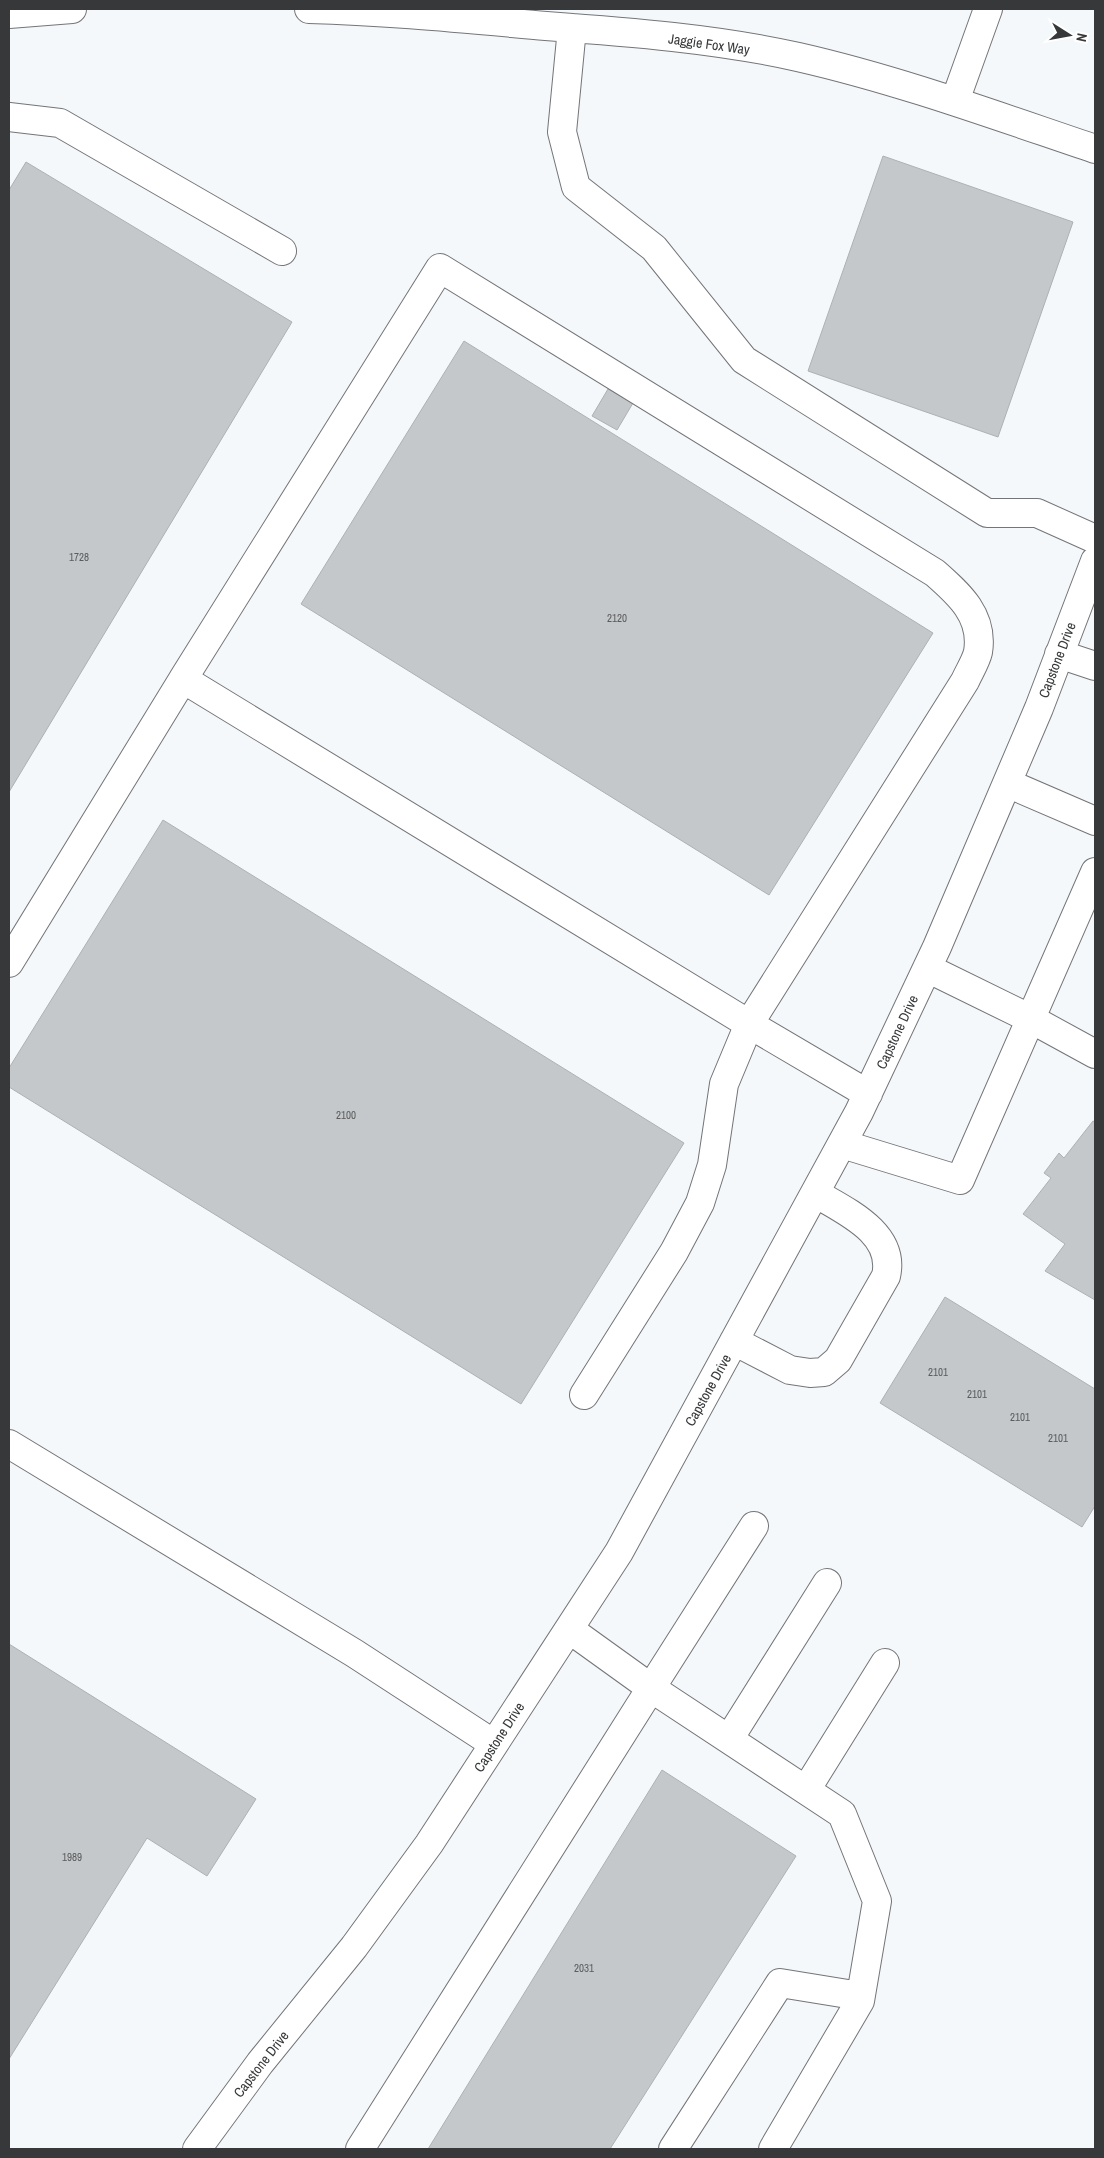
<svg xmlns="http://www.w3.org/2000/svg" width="1104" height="2158" viewBox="0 0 1104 2158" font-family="'Archivo Narrow',sans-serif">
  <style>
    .building { fill: #c5c8ca; stroke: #aeb0b3 }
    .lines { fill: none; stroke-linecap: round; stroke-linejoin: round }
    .minor-casing { stroke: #737578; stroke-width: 30 }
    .minor { stroke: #fff; stroke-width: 28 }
    .labels { text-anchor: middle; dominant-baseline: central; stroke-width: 5; stroke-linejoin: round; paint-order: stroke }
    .number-label { font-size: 11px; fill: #5a5c5d }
    .street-label { font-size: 14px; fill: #373839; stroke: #fff }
  </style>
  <rect width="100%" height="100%" fill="#f5f8fa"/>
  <!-- building -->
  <path class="building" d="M883,156l190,66 -75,215 -190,-66z
    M26,162l266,160 -283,470v-602z
    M464,341l469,292 -164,262 -468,-291z
    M608,389l25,14 -16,27 -25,-14z
    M163,820l521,323 -163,261 -512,-317v-19z
    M1093,1121l2,1v178l-50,-29 20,-27 -42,-30 28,-36 -7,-5 15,-20 5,5z
    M945,1297l150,92v117l-13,21 -202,-124z
    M9,1644l247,155 -49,77 -60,-38 -138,221z
    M662,1770l134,86 -186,293h-182z"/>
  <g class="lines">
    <!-- minor casing -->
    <g class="minor-casing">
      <path id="minor" d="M309,9c79,2 158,10 237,17 83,6 172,13 252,31 101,23 199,59 297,92
        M9,14l63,-5
        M572,28l-10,104 14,55 78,61 90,112 243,153h50l58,26
        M955,101l33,-92
        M9,117l51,6 222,128
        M1059,654l36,12
        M1007,783l88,38
        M9,963l174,-284
        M927,968l104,51 64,35
        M842,1144l118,36 135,-308
        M734,1341l56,29 20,3 14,-1 14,-12 48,-84c10,-43 -41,-65 -71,-83
        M584,1395l90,-143 26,-49 12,-38 12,-81 25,-60 216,-343c4,-9 11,-20 13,-29 6,-36 -19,-58 -43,-79l-495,-305 -257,411 566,345 119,70
        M9,1444l345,209 140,91
        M754,1526l-103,162 191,126 35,87 -17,100 -87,148
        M729,1739l98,-156
        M806,1790l79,-127
        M197,2149l63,-86 94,-116 75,-103 190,-292 240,-440 78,-165 102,-239 56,-147
        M360,2149l291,-461 -82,-59
        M673,2149l107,-166 80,13"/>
    </g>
    <!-- minor -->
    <use href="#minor" class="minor"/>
  </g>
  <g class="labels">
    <!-- number labels -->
    <g class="number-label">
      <text x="79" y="557">1728</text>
      <text x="617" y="618">2120</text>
      <text x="346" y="1115">2100</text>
      <text x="938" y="1372">2101</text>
      <text x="977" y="1394">2101</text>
      <text x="1020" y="1417">2101</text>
      <text x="1058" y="1438">2101</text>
      <text x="72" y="1857">1989</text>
      <text x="584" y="1968">2031</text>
    </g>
    <!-- street labels -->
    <g class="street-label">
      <text transform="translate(709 44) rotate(8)">Jaggie Fox Way</text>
      <text transform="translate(1057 660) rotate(-69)">Capstone Drive</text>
      <text transform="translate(897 1032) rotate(-65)">Capstone Drive</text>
      <text transform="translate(708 1390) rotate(-61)">Capstone Drive</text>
      <text transform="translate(499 1737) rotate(-57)">Capstone Drive</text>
      <text transform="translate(261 2064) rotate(-52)">Capstone Drive</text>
    </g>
  </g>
  <!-- border -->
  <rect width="1104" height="2158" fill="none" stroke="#373839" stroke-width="20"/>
  <!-- north arrow -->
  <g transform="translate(1069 35) rotate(101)" stroke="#ffffff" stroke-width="4" paint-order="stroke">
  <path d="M0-4L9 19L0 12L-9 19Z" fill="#373839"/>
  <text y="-8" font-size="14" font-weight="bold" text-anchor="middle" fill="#373839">N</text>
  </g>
</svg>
